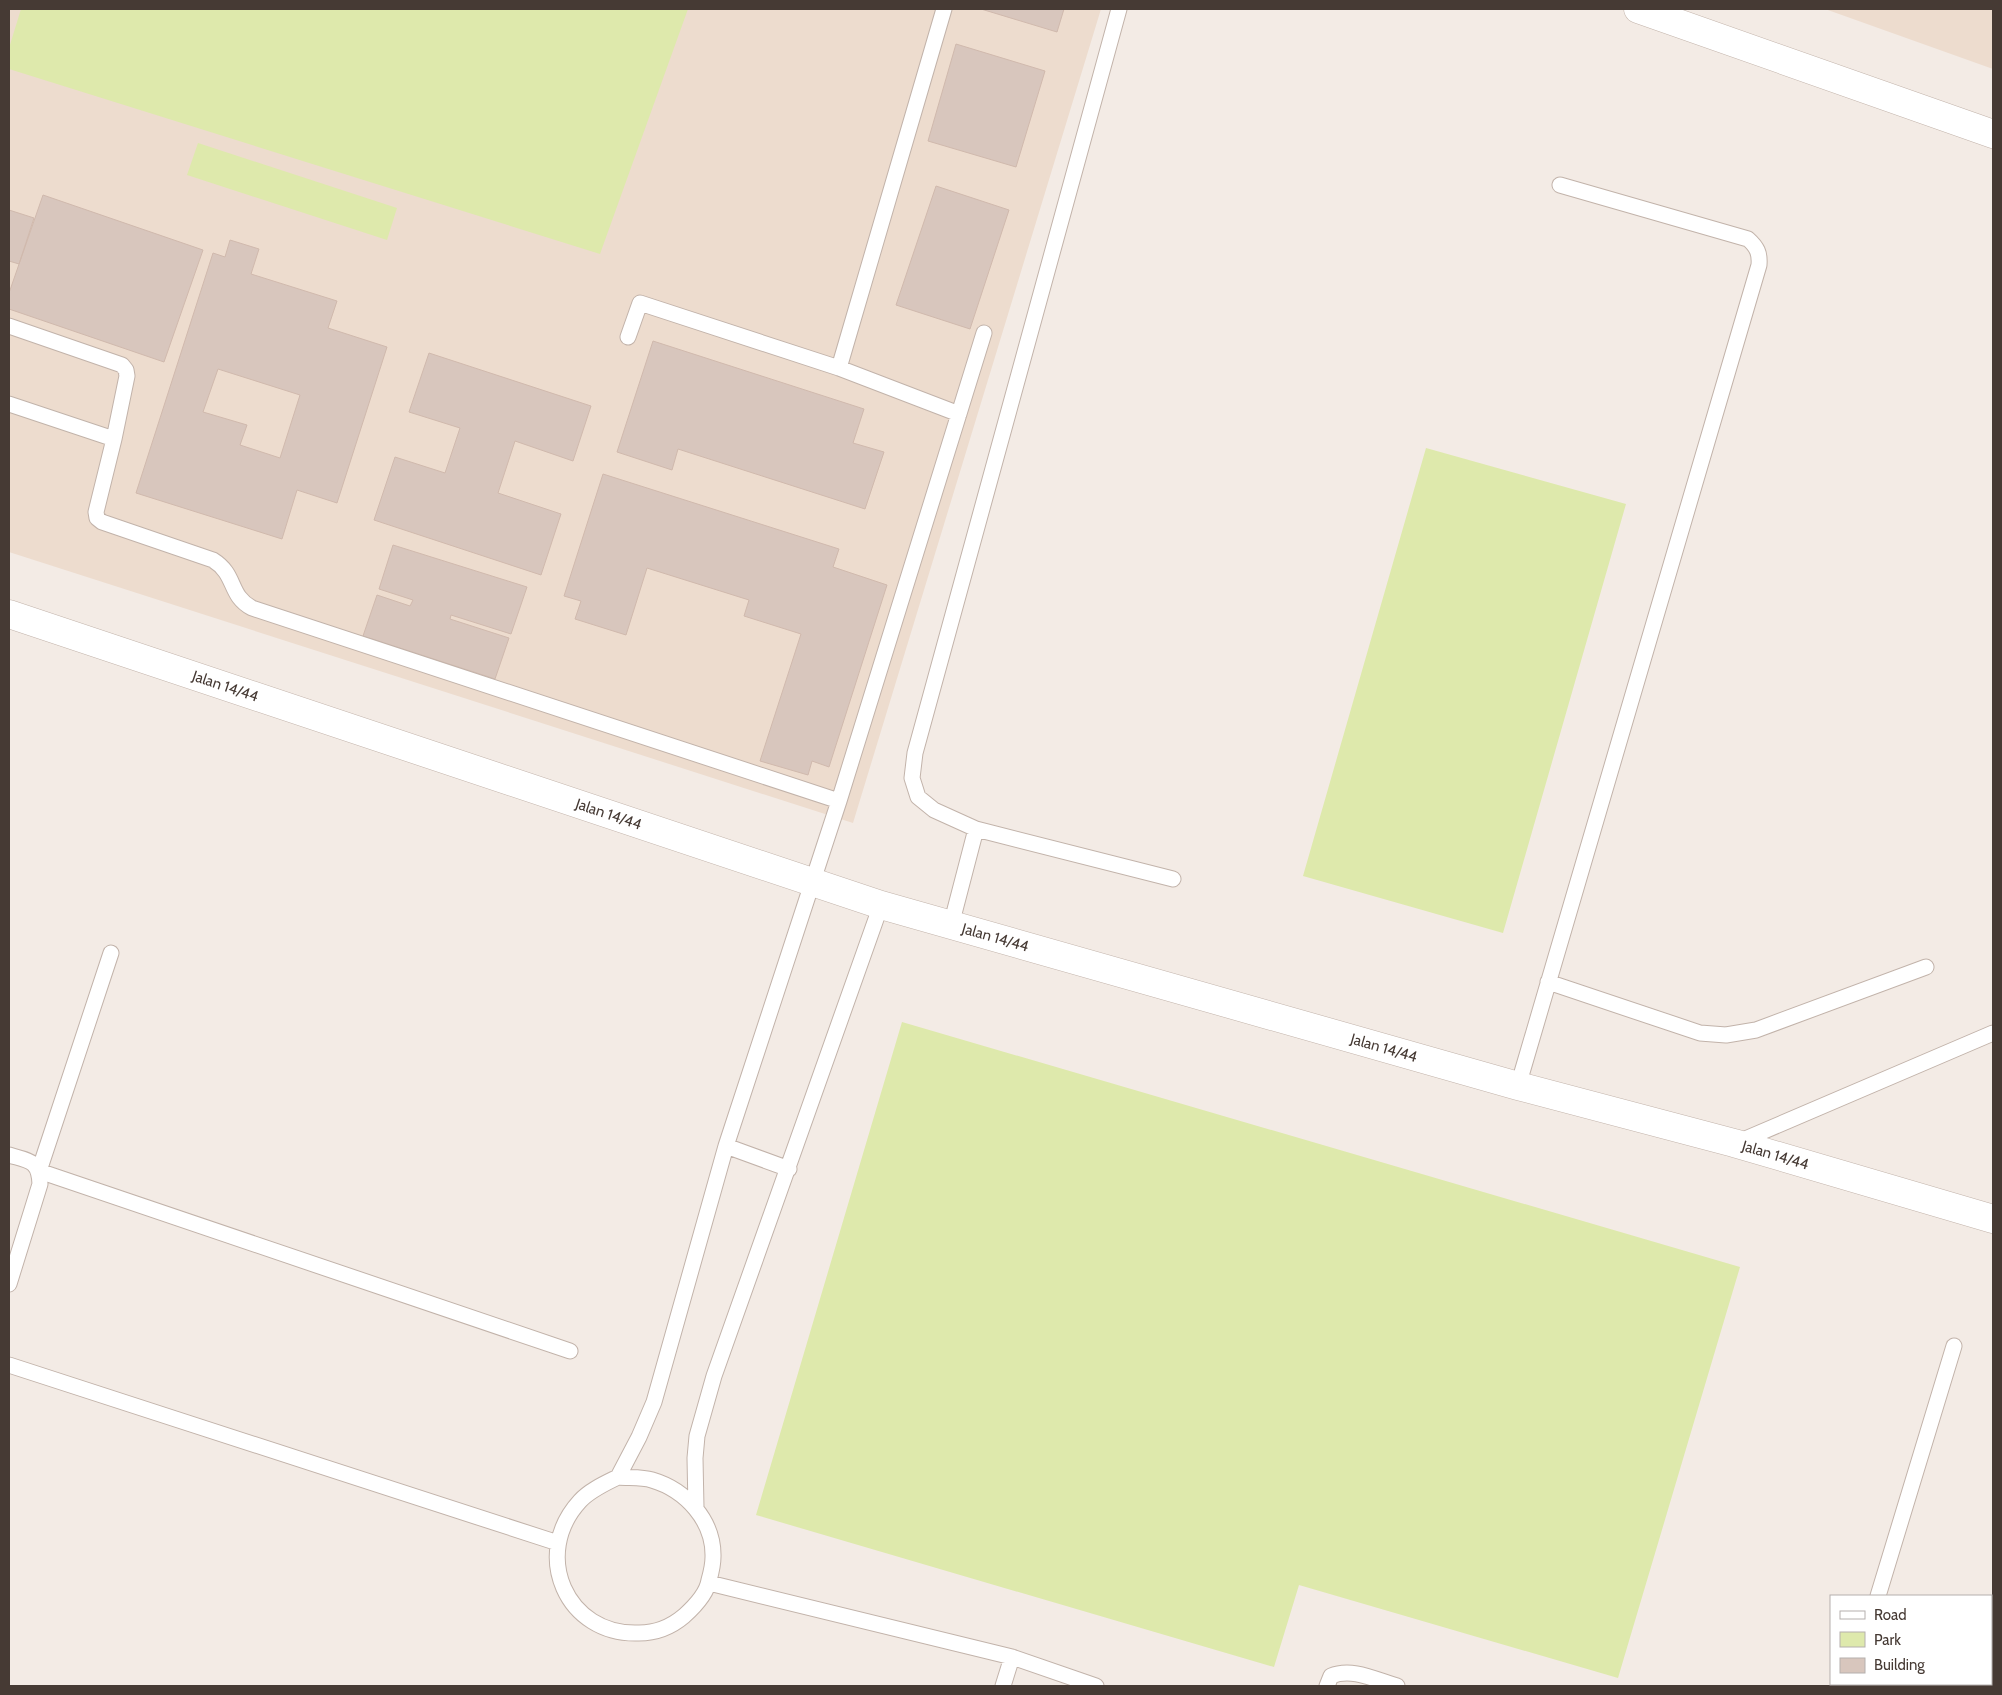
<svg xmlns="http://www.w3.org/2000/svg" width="2002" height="1695" viewBox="0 0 2002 1695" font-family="Cabin,sans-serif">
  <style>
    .education { fill: #eddcce }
    .green { fill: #dee9ac }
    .building { fill: #d8c6bd; stroke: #d0b9ad; fill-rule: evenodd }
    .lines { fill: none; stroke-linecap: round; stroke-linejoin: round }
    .lane-casing { stroke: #c2b3aa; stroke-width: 17 }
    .street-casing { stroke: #c2b3aa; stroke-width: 29 }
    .lane { stroke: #fff; stroke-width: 15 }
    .street { stroke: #fff; stroke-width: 28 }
    .labels { text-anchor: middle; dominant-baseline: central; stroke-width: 4; stroke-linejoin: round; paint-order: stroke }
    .street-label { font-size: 15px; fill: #463a34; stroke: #fff }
  </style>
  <rect width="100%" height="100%" fill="#f3ebe5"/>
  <!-- education -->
  <path class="education" d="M9,9h1092l-248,814 -844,-271z
    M1825,9h168v60z"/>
  <!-- green -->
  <path class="green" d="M21,9h667l-88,245 -591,-185v-21z
    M198,143l199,65 -10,32 -200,-65z
    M1426,448l200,56 -123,429 -200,-57z
    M902,1022l838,245 -122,411 -319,-93 -25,82 -518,-152z"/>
  <!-- building -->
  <path class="building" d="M981,9h83l-7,23z
    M956,44l89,27 -29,96 -88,-26z
    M936,186l73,24 -39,119 -74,-24z
    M43,195l160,55 -39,112 -155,-53v-16z
    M9,210l25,8 -15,46 -10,-3z
    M230,240l29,9 -8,25 86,27 -9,27 59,19 -50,156 -40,-13 -15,49 -146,-46 77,-240 12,4zM218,369l82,26 -20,63 -40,-13 7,-20 -44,-13z
    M653,341l211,68 -11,34 31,9 -19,57 -187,-60 -6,21 -55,-18z
    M429,353l162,53 -18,55 -58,-20 -17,52 63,21 -20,61 -167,-55 21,-63 50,16 15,-45 -51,-16z
    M603,474l236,75 -6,18 54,18 -58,182 -17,-6 -4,14 -48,-14 41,-127 -57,-18 5,-16 -102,-32 -21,67 -51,-16 6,-18 -17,-5z
    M393,545l134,42 -16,47 -60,-19 -1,4 59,19 -14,41 -132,-43 14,-41 33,11 3,-6 -34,-11z"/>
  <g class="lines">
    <!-- lane casing -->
    <g class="lane-casing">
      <path id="lane" d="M1119,9l-204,744 -3,25 6,19 16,13 42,19 197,50
        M9,326l113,39 4,5 1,6 -13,63 -18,73 1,6 5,4 111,38c24,15 15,35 39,48l587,193
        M628,337l12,-34 199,65 120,46
        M839,368l105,-359
        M9,404l105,35
        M951,925l25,-96
        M111,953l-72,218 531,180
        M1548,982l152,51 26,2 30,-5 170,-63
        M1518,1086l241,-821c1,-12 -2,-18 -11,-26l-188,-54
        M1736,1143l257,-110
        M726,1146l63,23
        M9,1155c20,6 30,5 31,29l-31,100
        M9,1365l549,178
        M618,1477l21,-40 15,-35 72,-256 113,-345 145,-468
        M618,1477c11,1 24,0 34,3 34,10 62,41 61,77 0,8 -2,16 -4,23 -2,14 -15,27 -25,36 -13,11 -29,17 -45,17 -73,3 -108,-79 -59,-132 10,-11 26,-18 38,-24z
        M696,1508l-1,-50 2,-22 17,-60 167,-471
        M709,1583l303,74 84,29
        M1878,1596l76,-250
        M1003,1686l9,-29
        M1327,1686l4,-10c21,-9 45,4 66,10
        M1851,1686l1,-2"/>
    </g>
    <!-- street casing -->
    <g class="street-casing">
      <g id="street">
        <path d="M1638,9l355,125"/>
        <path id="s1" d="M9,614l872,291 637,181 216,57 259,76"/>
      </g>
    </g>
    <!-- lane -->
    <use href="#lane" class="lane"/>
    <!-- street -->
    <use href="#street" class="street"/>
  </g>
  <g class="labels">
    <!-- street labels -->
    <g class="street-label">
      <text stroke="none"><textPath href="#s1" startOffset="228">Jalan 14/44</textPath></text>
      <text stroke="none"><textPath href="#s1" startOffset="632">Jalan 14/44</textPath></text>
      <text stroke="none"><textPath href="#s1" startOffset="1038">Jalan 14/44</textPath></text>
      <text stroke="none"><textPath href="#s1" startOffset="1442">Jalan 14/44</textPath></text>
      <text stroke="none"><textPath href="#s1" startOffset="1848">Jalan 14/44</textPath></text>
    </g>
  </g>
  <!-- border -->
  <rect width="2002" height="1695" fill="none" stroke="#463a34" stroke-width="20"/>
  <!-- legend -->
  <rect x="1830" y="1595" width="162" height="90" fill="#ffffff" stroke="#b5b0ae"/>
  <rect x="1840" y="1611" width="25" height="8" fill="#ffffff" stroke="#b5b0ae"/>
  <text x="1874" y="1620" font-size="15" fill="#463a34">Road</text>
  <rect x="1840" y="1632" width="25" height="15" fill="#dee9ac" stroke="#b5b0ae"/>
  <text x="1874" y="1645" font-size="15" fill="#463a34">Park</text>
  <rect x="1840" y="1658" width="25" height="15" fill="#d8c6bd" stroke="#b5b0ae"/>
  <text x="1874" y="1670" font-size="15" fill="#463a34">Building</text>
</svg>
